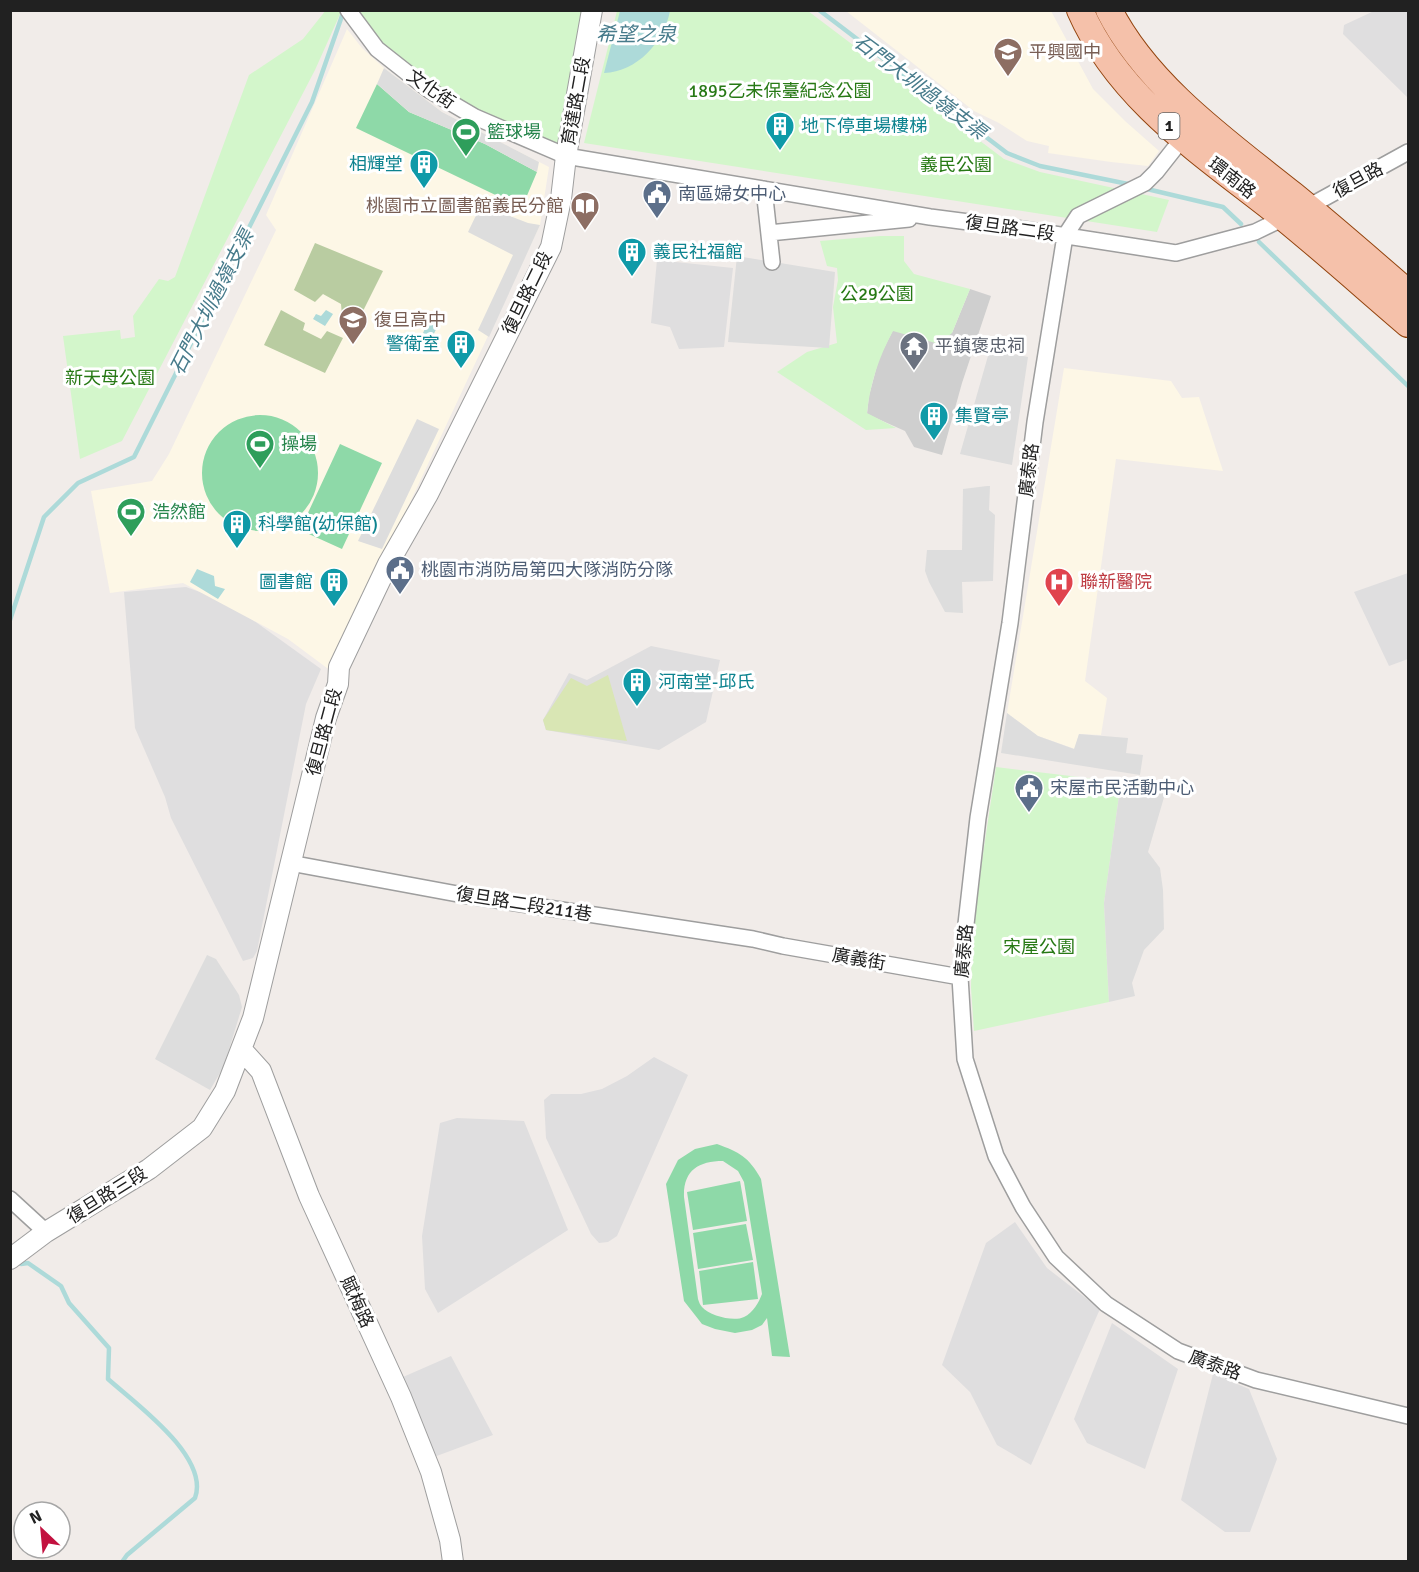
<svg xmlns="http://www.w3.org/2000/svg" width="1419" height="1572" viewBox="0 0 1419 1572" font-family="Signika,'Noto Sans TC',sans-serif">
  <style>
    .residential { fill: #dfdedf }
    .education { fill: #fdf7e6 }
    .religious { fill: #cfcfcf }
    .grass { fill: #d9e6b4 }
    .forest { fill: #b9cca1 }
    .park { fill: #d3f6cb }
    .pitch { fill: #8ed9a8; fill-rule: evenodd }
    .parking { fill: #ddd }
    .water { fill: #addad9 }
    .lines { fill: none; stroke-linecap: round; stroke-linejoin: round }
    .stream { stroke: #addad9; stroke-width: 4.5 }
    .minor-casing { stroke: #9e9e9e; stroke-width: 18 }
    .tertiary-casing { stroke: #9e9e9e; stroke-width: 22 }
    .primary-casing { stroke: #92430d; stroke-width: 28 }
    .minor { stroke: #fff; stroke-width: 15 }
    .tertiary { stroke: #fff; stroke-width: 20 }
    .primary { stroke: #f5c1aa; stroke-width: 26 }
    .labels { text-anchor: middle; dominant-baseline: central; stroke-width: 6; stroke-linejoin: round; paint-order: stroke }
    .shield { fill: #fff; stroke: #646464; stroke-width: 1.5 }
    .shield-label { font-size: 16px; font-weight: bold; fill: #212121 }
    .education-label { font-size: 18px; fill: #785e54; stroke: #fff; text-anchor: start }
    .street-label { font-size: 18px; fill: #212121; stroke: #fff }
    .park-label { font-size: 18px; fill: #277915; stroke: #fff }
    .culture-label { font-size: 18px; fill: #0d838f; stroke: #fff; text-anchor: start }
    .leisure-label { font-size: 18px; fill: #27864d; stroke: #fff; text-anchor: start }
    .service-label { font-size: 18px; fill: #4e5e75; stroke: #fff; text-anchor: start }
    .worship-label { font-size: 18px; fill: #5b616d; stroke: #fff; text-anchor: start }
    .health-label { font-size: 18px; fill: #be3a42; stroke: #fff; text-anchor: start }
    .water-label { font-size: 20px; font-style: italic; fill: #477b8b; stroke: #fff }
  </style>
  <rect width="100%" height="100%" fill="#f1ece9"/>
  <!-- residential -->
  <path class="residential" d="M1374,11h34v87l-65,-64 1,-9z
    M657,260l76,8 -9,79 -45,2 -9,-22 -19,-4z
    M1408,573v86l-19,7 -35,-74z
    M186,587l42,15 93,67 -15,35 -49,247 -4,7 -10,3 -72,-143 -6,-21 -30,-69 -11,-136z
    M651,646l69,14 -14,62 -47,28 -113,-20 -3,-10 26,-47 18,7z
    M654,1057l34,18 -71,161 -9,6 -9,1 -8,-9 -45,-96 -2,-38 7,-6h30l21,-5 25,-13z
    M457,1118l67,3 44,109 -130,83 -13,-24 -3,-53 18,-113z
    M1015,1222l32,46 53,41 -69,156 -34,-20 -27,-53 -28,-27 44,-122z
    M1112,1323l66,46 -33,100 -58,-26 -13,-24z
    M451,1356l42,79 -59,22 -31,-80z
    M1213,1374l36,15 28,70 -27,73h-25l-44,-32z"/>
  <!-- education -->
  <path class="education" d="M846,11h205l42,78 32,32 34,30 -11,15 -37,-4 -63,-9 1,-7 -22,-5 -28,-18 -25,-12z
    M347,29l15,19 22,20 58,44 107,55 -9,58 -209,446 -43,-32 -105,-56 -73,10 -19,-102 61,-10 17,-27 107,-224 -10,-15z
    M1064,368l107,13 11,17 17,-1 24,74 -107,-12 -31,222 22,17 -6,37 -22,-1 -4,15 -37,-13 -31,-23z"/>
  <!-- religious -->
  <path class="religious" d="M970,289l21,7 -29,87 -20,72 -28,-8 -9,-16 -38,-17 2,-18 10,-38 14,-28 59,3z"/>
  <!-- grass -->
  <path class="grass" d="M608,675l19,66 -81,-11 -3,-10 28,-42 16,8z"/>
  <!-- forest -->
  <path class="forest" d="M315,243l68,28 -25,50 -16,-5 -1,-12 -18,-10 -8,8 -21,-12z
    M281,310l24,13 -2,7 18,9 6,-8 16,7 -18,35 -61,-28z"/>
  <!-- park -->
  <path class="park" d="M326,10l13,1 2,1 -26,58 -193,371 -42,18 -17,-123 57,-6 1,9 14,-2 -2,-21 26,-37 9,2 7,-4 74,-202 54,-36z
    M356,11h229l-23,135 -96,-34 -89,-63z
    M617,11h191l196,148 36,13 129,28 -12,32 -573,-89z
    M880,236h24v25l10,13 56,15 -18,44 -13,11 -46,-13c-14,26 -23,52 -26,82l29,15 -30,2 -89,-58 30,-20 30,-9 -4,-36 5,-27 -1,-12 -10,-2 -7,-25z
    M996,767l117,14 6,15 -15,107 5,99 -135,29 -3,-43 1,-60z"/>
  <!-- pitch -->
  <path class="pitch" d="M377,84l32,28 76,32 52,28 -14,33 -9,-1 -158,-76z
    M202 473a58 58 0 1 1 116 0a58 58 0 1 1-116 0Z
    M340,444l42,19 -40,86 -42,-19z
    M717,1144c22,8 32,13 44,35l29,178 -18,-1 -5,-38 -5,7 -10,5 -17,3 -20,-4 -13,-5 -18,-23 -18,-117 12,-24 17,-11zM723,1161l15,10 6,11 18,112c-3,8 -9,19 -18,23 -10,5 -34,-1 -42,-10 -2,-2 -3,-5 -4,-8l-14,-102c-1,-26 14,-36 39,-36z
    M740,1181l7,40 -54,9 -6,-38z
    M746,1224l7,36 -55,9 -5,-36z
    M753,1262l5,37 -55,6 -4,-34z"/>
  <!-- parking -->
  <path class="parking" d="M384,68l58,44 97,50 -2,10 -52,-28 -76,-32 -32,-28z
    M481,205l47,18 12,2 -51,112 -11,-7 35,-75 -45,-23z
    M737,256l98,16 -6,76 -101,-6z
    M990,349l38,8 -16,108 -52,-11z
    M417,419l22,10 -57,120 -24,-8z
    M987,486h3l-1,24 6,5 -2,66 -31,1 1,31 -18,-1 -16,-30 -4,-11 2,-21h35l1,-61z
    M1007,713l31,23 36,13 5,-15 49,4 -2,15 17,2 -3,20 -139,-22z
    M1113,781l50,6 2,7 -17,58 12,16 3,22 1,39 -20,21 -12,33 3,13 -26,6 -5,-99 15,-107z
    M207,955l9,4 23,36 3,12 -18,59 -14,24 -55,-31z"/>
  <!-- water -->
  <path class="water" d="M620,11h50c-6,31 -33,61 -66,62z
    M326,310l7,4 -8,12 -12,-7 3,-5 5,2z
    M428,322l10,3 -6,13 -9,-5z
    M197,569l17,7 1,10 10,3 -7,10 -28,-17z"/>
  <g class="lines">
    <!-- stream -->
    <path class="stream" d="M819,10l188,143 33,13 88,18
      M1147,189l76,18 18,17
      M1259,242l149,144
      M10,620l34,-103 34,-34 56,-26 178,-355 32,-92
      M21,1264l7,-1 33,23 8,17 40,45 -1,31c28,25 102,78 87,119l-68,57 -5,7"/>
    <!-- minor casing -->
    <g class="minor-casing">
      <path id="minor" d="M348,10l29,39 52,41 46,27 91,39 364,61 85,11 161,25 79,-21 29,-14
        M1182,139l-26,33 -11,11 -67,33 -13,20 -30,186 -25,201 -32,195 -18,159 5,82 31,97 27,51 33,50 50,47 72,47 78,29 152,36
        M764,189l8,73
        M1308,207l100,-55
        M769,233l140,-14
        M290,863l173,32 290,44 30,7 177,31
        M10,1199l36,33"/>
    </g>
    <!-- tertiary casing -->
    <g class="tertiary-casing">
      <path id="tertiary" d="M242,1050l19,21 48,125 92,201 30,75 19,68 3,22
        M10,1259l36,-27 103,-63 53,-41 23,-37 28,-73 73,-300 12,-34 1,-17 49,-103 40,-70 123,-247 10,-48 5,-43 26,-146"/>
    </g>
    <!-- primary casing -->
    <g class="primary-casing">
      <path id="primary" d="M1080,10c40,92 128,147 203,207 43,35 84,72 125,107
        M1109,10c38,76 119,133 184,185 39,32 77,65 115,98"/>
    </g>
    <!-- minor -->
    <use href="#minor" class="minor"/>
    <!-- tertiary -->
    <use href="#tertiary" class="tertiary"/>
    <!-- primary -->
    <use href="#primary" class="primary"/>
  </g>
  <!-- icons -->
  <defs>
    <g id="school-pin" transform="scale(1.5)"><path d="M0 17L-7.5 6A9.5 9.5 0 1 1 7.5 6Z" fill="#8d6e63" stroke="#fff"/><path d="M0-5L7-2L0 1L-7-2ZM-4 1L0 2.5L4 1V4Q0 6-4 4Z" fill="#fff"/></g>
    <g id="building-pin" transform="scale(1.5)"><path d="M0 17L-7.5 6A9.5 9.5 0 1 1 7.5 6Z" fill="#0f9aa8" stroke="#fff"/><path d="M-4-6H4V6H1V3H-1V6H-4ZM-2.5-4.3h1.7v1.8h-1.7ZM.8-4.3h1.7v1.8H.8ZM-2.5-1h1.7V.8h-1.7ZM.8-1h1.7V.8H.8Z" fill="#fff"/></g>
    <g id="stadium-pin" transform="scale(1.5)"><path d="M0 17L-7.5 6A9.5 9.5 0 1 1 7.5 6Z" fill="#2e9e5b" stroke="#fff"/><path d="M0-5a6.5 5 0 1 0 0 10a6.5 5 0 1 0 0-10ZM-3.5-1.8h7v3.6h-7Z" fill="#fff"/></g>
    <g id="civic-pin" transform="scale(1.5)"><path d="M0 17L-7.5 6A9.5 9.5 0 1 1 7.5 6Z" fill="#5c6f8a" stroke="#fff"/><path d="M-.6-6.5H3V-4.5H.6V-3L4-1V1h2V6H-6V1h2V-1L-.6-3ZM-1.2 2.5V6h2.4V2.5Z" fill="#fff"/></g>
    <g id="library-pin" transform="scale(1.5)"><path d="M0 17L-7.5 6A9.5 9.5 0 1 1 7.5 6Z" fill="#8d6e63" stroke="#fff"/><path d="M-6-4Q-3-5.5-.7-3.5V5Q-3 3-6 4ZM6-4Q3-5.5 .7-3.5V5Q3 3 6 4Z" fill="#fff"/></g>
    <g id="temple-pin" transform="scale(1.5)"><path d="M0 17L-7.5 6A9.5 9.5 0 1 1 7.5 6Z" fill="#6b7280" stroke="#fff"/><path d="M0-6L5-2H3V0L6.5 2.5H4V6H1.5V3h-3V6H-4V2.5H-6.5L-3 0V-2H-5Z" fill="#fff"/></g>
    <g id="hospital-pin" transform="scale(1.5)"><path d="M0 17L-7.5 6A9.5 9.5 0 1 1 7.5 6Z" fill="#e0444e" stroke="#fff"/><path d="M-5-5h3v3.5h4V-5h3V5h-3V1.5h-4V5h-3Z" fill="#fff"/></g>
  </defs>
  <g fill-rule="evenodd">
    <use href="#school-pin" x="1008" y="52"/>
    <use href="#building-pin" x="780" y="126"/>
    <use href="#stadium-pin" x="466" y="132"/>
    <use href="#building-pin" x="424" y="164"/>
    <use href="#civic-pin" x="657" y="194"/>
    <use href="#library-pin" x="585" y="206"/>
    <use href="#building-pin" x="632" y="252"/>
    <use href="#school-pin" x="353" y="320"/>
    <use href="#building-pin" x="461" y="344"/>
    <use href="#temple-pin" x="914" y="346"/>
    <use href="#building-pin" x="934" y="416"/>
    <use href="#stadium-pin" x="260" y="444"/>
    <use href="#stadium-pin" x="131" y="512"/>
    <use href="#building-pin" x="237" y="524"/>
    <use href="#civic-pin" x="400" y="570"/>
    <use href="#building-pin" x="334" y="582"/>
    <use href="#hospital-pin" x="1059" y="582"/>
    <use href="#building-pin" x="637" y="682"/>
    <use href="#civic-pin" x="1029" y="788"/>
  </g>
  <g class="labels">
    <!-- shield labels -->
    <rect class="shield" x="1158.5" y="113" width="21" height="26" rx="4.5"/>
    <g class="shield-label">
      <text x="1169" y="126">1</text>
    </g>
    <!-- education labels -->
    <g class="education-label">
      <text x="1029" y="52">平興國中</text>
      <text x="564" y="206" text-anchor="end">桃園市立圖書館義民分館</text>
      <text x="374" y="320">復旦高中</text>
    </g>
    <!-- street labels -->
    <g class="street-label">
      <text transform="translate(431 89) rotate(35)">文化街</text>
      <text transform="translate(576 101) rotate(-80)">育達路二段</text>
      <text transform="translate(1232 178) rotate(38)">環南路</text>
      <text transform="translate(1358 180) rotate(-29)">復旦路</text>
      <text transform="translate(1010 228) rotate(8)">復旦路二段</text>
      <text transform="translate(527 293) rotate(-64)">復旦路二段</text>
      <text transform="translate(1029 470) rotate(-83)">廣泰路</text>
      <text transform="translate(324 732) rotate(-75)">復旦路二段</text>
      <text transform="translate(524 904) rotate(9)">復旦路二段211巷</text>
      <text transform="translate(964 951) rotate(-85)">廣泰路</text>
      <text transform="translate(859 959) rotate(10)">廣義街</text>
      <text transform="translate(107 1195) rotate(-32)">復旦路三段</text>
      <text transform="translate(357 1302) rotate(65)">賦梅路</text>
      <text transform="translate(1215 1365) rotate(20)">廣泰路</text>
    </g>
    <!-- park labels -->
    <g class="park-label">
      <text x="780" y="91">1895乙未保臺紀念公園</text>
      <text x="956" y="165">義民公園</text>
      <text x="877" y="294">公29公園</text>
      <text x="110" y="378">新天母公園</text>
      <text x="1039" y="947">宋屋公園</text>
    </g>
    <!-- culture labels -->
    <g class="culture-label">
      <text x="801" y="126">地下停車場樓梯</text>
      <text x="403" y="164" text-anchor="end">相輝堂</text>
      <text x="653" y="252">義民社福館</text>
      <text x="440" y="344" text-anchor="end">警衛室</text>
      <text x="955" y="416">集賢亭</text>
      <text x="258" y="524">科學館(幼保館)</text>
      <text x="313" y="582" text-anchor="end">圖書館</text>
      <text x="658" y="682">河南堂-邱氏</text>
    </g>
    <!-- leisure labels -->
    <g class="leisure-label">
      <text x="487" y="132">籃球場</text>
      <text x="281" y="444">操場</text>
      <text x="152" y="512">浩然館</text>
    </g>
    <!-- service labels -->
    <g class="service-label">
      <text x="678" y="194">南區婦女中心</text>
      <text x="421" y="570">桃園市消防局第四大隊消防分隊</text>
      <text x="1050" y="788">宋屋市民活動中心</text>
    </g>
    <!-- worship labels -->
    <g class="worship-label">
      <text x="935" y="346">平鎮褒忠祠</text>
    </g>
    <!-- health labels -->
    <g class="health-label">
      <text x="1080" y="582">聯新醫院</text>
    </g>
    <!-- water labels -->
    <g class="water-label">
      <text x="636" y="34">希望之泉</text>
      <text transform="translate(920 87) rotate(37)">石門大圳過嶺支渠</text>
      <text transform="translate(212 302) rotate(-63)">石門大圳過嶺支渠</text>
    </g>
  </g>
  <!-- border -->
  <rect width="1419" height="1572" fill="none" stroke="#212121" stroke-width="24"/>
  <!-- north arrow -->
  <g transform="translate(42 1530) rotate(334)"><circle r="28" fill="#ffffff" stroke="#a6a6a6" stroke-width="1.5"/>
  <path d="M0-4.5L10 22L0 15L-10 22Z" fill="#c2113f"/>
  <text y="-9" font-size="16" font-weight="bold" text-anchor="middle" fill="#212121">N</text>
  </g>
</svg>
